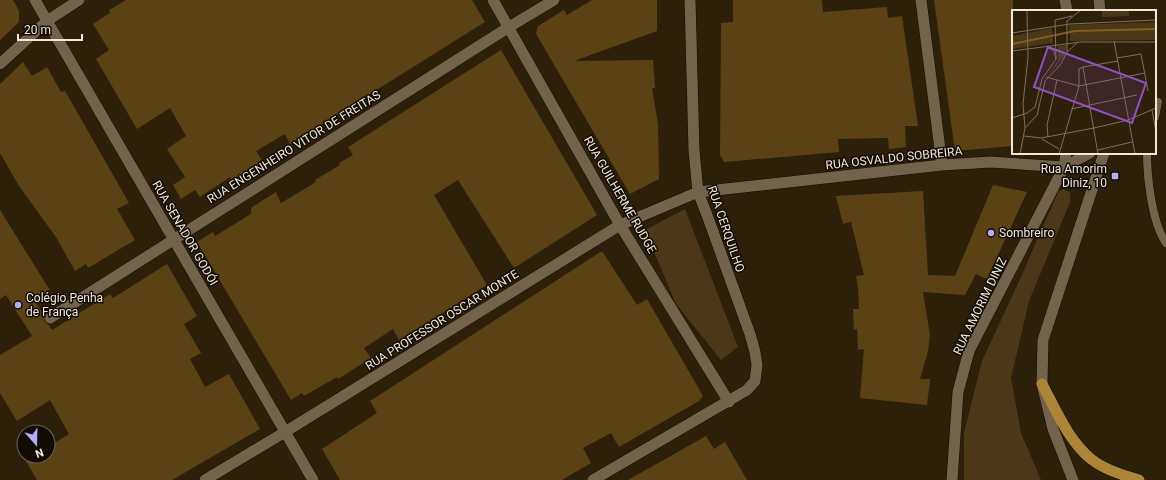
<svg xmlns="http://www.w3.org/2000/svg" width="1166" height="480" viewBox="0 0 1166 480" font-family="Roboto,sans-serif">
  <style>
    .green { fill: #4a3817 }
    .building { fill: #5b4215 }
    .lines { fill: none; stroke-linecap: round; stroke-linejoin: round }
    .service-casing { stroke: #150a00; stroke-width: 9 }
    .minor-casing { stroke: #150a00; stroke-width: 12 }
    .tertiary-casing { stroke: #150a00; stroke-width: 12 }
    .primary-casing { stroke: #150a00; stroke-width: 12 }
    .service { stroke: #71634c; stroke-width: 8 }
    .minor { stroke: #71634c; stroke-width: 11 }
    .tertiary { stroke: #71634c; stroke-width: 11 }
    .primary { stroke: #ac8538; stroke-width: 11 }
    .poi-dot { fill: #b5acf8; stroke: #110b04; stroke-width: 1.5 }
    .labels { text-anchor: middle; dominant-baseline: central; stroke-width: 3; stroke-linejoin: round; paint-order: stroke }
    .street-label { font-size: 12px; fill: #f0e8db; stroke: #110b04 }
    .poi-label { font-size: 12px; fill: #f0e8db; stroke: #110b04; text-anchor: start }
    .inset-river { fill: none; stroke: #7f5e22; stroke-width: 2 }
    .inset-road { fill: none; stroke: #7b705e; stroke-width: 1 }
    .view { fill: #9252c5; fill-opacity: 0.15; stroke: #9252c5; stroke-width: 2 }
    .inset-edge { fill: none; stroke: #f0e8db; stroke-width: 2 }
  </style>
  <rect width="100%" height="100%" fill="#2d200b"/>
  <!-- green -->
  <path class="green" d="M1063,189l7,3v10l-41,99 -18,77 10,55 20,47h-77v-47l18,-72 39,-84 37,-85z
    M685,209l53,138 -17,13 -45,-56 -31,-74z"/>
  <!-- building -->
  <path class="building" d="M0,0h13l6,11v11l-19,18z
    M126,0h346l13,22 -195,122 -5,-10 -29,17 7,11 -30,19 -3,-4 -30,20 -5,-7 -14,9 -8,-14 12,-8 -18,-28 19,-13 -16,-28 -33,21 -41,-70 13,-9 -16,-26 17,-11 -1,-3z
    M592,0h65v31l-83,30 79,-1 2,28h-3l6,36 1,55 -29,15 -94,-160 2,-8 26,-16 3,5z
    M733,0h89l1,12 64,-5 1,11 14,-2 16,110h-13l1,21 -17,2 -1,-11 -50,1 1,13 -115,10 -4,-7 1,-132 12,-1z
    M934,0h79v146l-58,5z
    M501,50l96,165 -83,53 -56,-88 -24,15 53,90 -88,55 -6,-11 -29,19 7,10 -33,21 -1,-2 -33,19 -2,-3 -11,7 -94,-158 16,-10 2,4 36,-22v-6l25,-16 5,11 35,-21 -1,-2 25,-15 -1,-2 14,-8 -5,-8z
    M23,62l9,14 15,-9 14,25 4,-1 64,112 -12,6 18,31 -47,28 -2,-4 -11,7 -19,-34 -37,-51 -19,-33v-69z
    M993,185l34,7 -40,87 -11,-5 -11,21 -42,-3 7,43 -2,16 -8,28h10l-3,26 -67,-7 4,-49 -6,1 -1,-21 -3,1 -1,-21h6l-1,-21 -2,-12 8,-1 -13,-53 -8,2 -7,-28 87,-5 5,84 27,1z
    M0,210l51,82 -16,10 9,13v6l5,4 3,5 58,-36 3,4 54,-34 30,52 -13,8 17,29 -11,6 15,28 24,-13 31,55 -88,51h-135l-14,-24h25v-9l21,-13 -19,-34 -33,21 -17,-28v-38l32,-19 -26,-41 -6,4z
    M602,251l35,54 10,-6 56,97 -4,5 -80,46 -8,-14 -28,15 8,15 -29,17h-222l-18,-31 55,-36 -7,-12z
    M706,436l8,13 11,-7 22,38h-119z"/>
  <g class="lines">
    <!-- service casing -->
    <g class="service-casing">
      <path id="service" d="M1155,117l3,-15
        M1147,153c0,24 5,70 19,90"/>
    </g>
    <!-- minor casing -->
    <g class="minor-casing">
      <path id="minor" d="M35,0l278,480
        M493,0l127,225 109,177
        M921,0l21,165
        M50,318l459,-291 45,-27
        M205,480l80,-48 335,-207 78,-33 244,-27 49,-3 73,5 26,-14
        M593,480l154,-90 8,-9 2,-16 -2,-13 -5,-18 -43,-119 -9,-23 -4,-42 -4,-150"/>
    </g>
    <!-- tertiary casing -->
    <g class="tertiary-casing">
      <path id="tertiary" d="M1065,0l2,11
        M1099,0l1,11
        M0,64l47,-43 32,-21
        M952,480l6,-88 11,-41 95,-184 2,-14
        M1073,480l-20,-51 -11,-45 1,-44 61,-187"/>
    </g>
    <!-- primary casing -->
    <g class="primary-casing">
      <path id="primary" d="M1042,384c14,26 26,56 49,75 14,11 32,16 48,21"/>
    </g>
    <!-- service -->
    <use href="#service" class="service"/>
    <!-- minor -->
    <use href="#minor" class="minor"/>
    <!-- tertiary -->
    <use href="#tertiary" class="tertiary"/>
    <!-- primary -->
    <use href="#primary" class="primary"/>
  </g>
  <!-- markers -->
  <g class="poi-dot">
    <rect x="1111" y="172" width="8" height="8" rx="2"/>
    <circle cx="991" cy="233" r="4"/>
    <circle cx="18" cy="305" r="4"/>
  </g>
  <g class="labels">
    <!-- street labels -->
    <g class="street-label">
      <text transform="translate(294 147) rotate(-32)">RUA ENGENHEIRO VITOR DE FREITAS</text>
      <text transform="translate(894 158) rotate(-6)">RUA OSVALDO SOBREIRA</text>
      <text transform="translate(620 195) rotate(60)">RUA GUILHERME RUDGE</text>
      <text transform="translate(726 229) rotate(71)">RUA CERQUILHO</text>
      <text transform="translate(185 233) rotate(60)">RUA SENADOR GODÓI</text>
      <text transform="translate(980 306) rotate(-64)">RUA AMORIM DINIZ</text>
      <text transform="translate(442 320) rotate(-32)">RUA PROFESSOR OSCAR MONTE</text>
    </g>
    <!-- poi labels -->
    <g class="poi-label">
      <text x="1107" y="169" text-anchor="end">Rua Amorim<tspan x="1107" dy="14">Diniz, 10</tspan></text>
      <text x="999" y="233">Sombreiro</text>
      <text x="26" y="298">Colégio Penha<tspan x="26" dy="14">de França</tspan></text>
    </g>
  </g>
  <!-- overview -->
  <g transform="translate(1012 10)">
    <rect width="144" height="144" fill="#2d200b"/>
    <path d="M90,0h27v6l-27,1zM144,12v18l-86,1 -1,-16zM40,18l1,15 -41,6v-13zM55,35l-3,12 -16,18 10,-15v-14z" fill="#4a3817"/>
    <path class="inset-river" d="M0,34l63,-13 81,-2"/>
    <path class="inset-road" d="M0,23l58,-9 86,-4M102,31l21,113M35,37l7,4 2,8M0,41l69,-9h75M55,42l10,-9M105,48l24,-4 7,37M71,57l15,87M71,57l35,-6M34,67l33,9 66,-13M59,99l66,-14M140,100l4,22M0,108l15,-5 8,-6 7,-28 14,-20 -1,-39 17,-4M13,118l12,-13 8,-34 16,-17 6,-12v-31l14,-11M12,126l17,2 53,-10 34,-8 28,-12M36,127l-1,-12 10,-45M30,129l17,10M86,140l34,-8M8,144l5,-26 -2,-24 5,-47 -1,-47M47,144l20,-68v-17l4,-2"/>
    <path class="view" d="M36,37l98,36 -14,40 -98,-36z"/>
    <rect width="144" height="144" class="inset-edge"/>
  </g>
  <!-- north arrow -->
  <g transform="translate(36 444) rotate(160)"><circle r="19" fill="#110b04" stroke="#6a635a"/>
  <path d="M0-3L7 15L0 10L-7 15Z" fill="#b5acf8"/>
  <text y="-6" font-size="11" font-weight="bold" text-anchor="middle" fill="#f0e8db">N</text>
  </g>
  <!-- scale -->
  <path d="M18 34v6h64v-6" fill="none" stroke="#f0e8db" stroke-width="2"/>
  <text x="24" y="34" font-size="12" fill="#f0e8db" stroke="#110b04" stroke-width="3" paint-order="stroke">20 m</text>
</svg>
